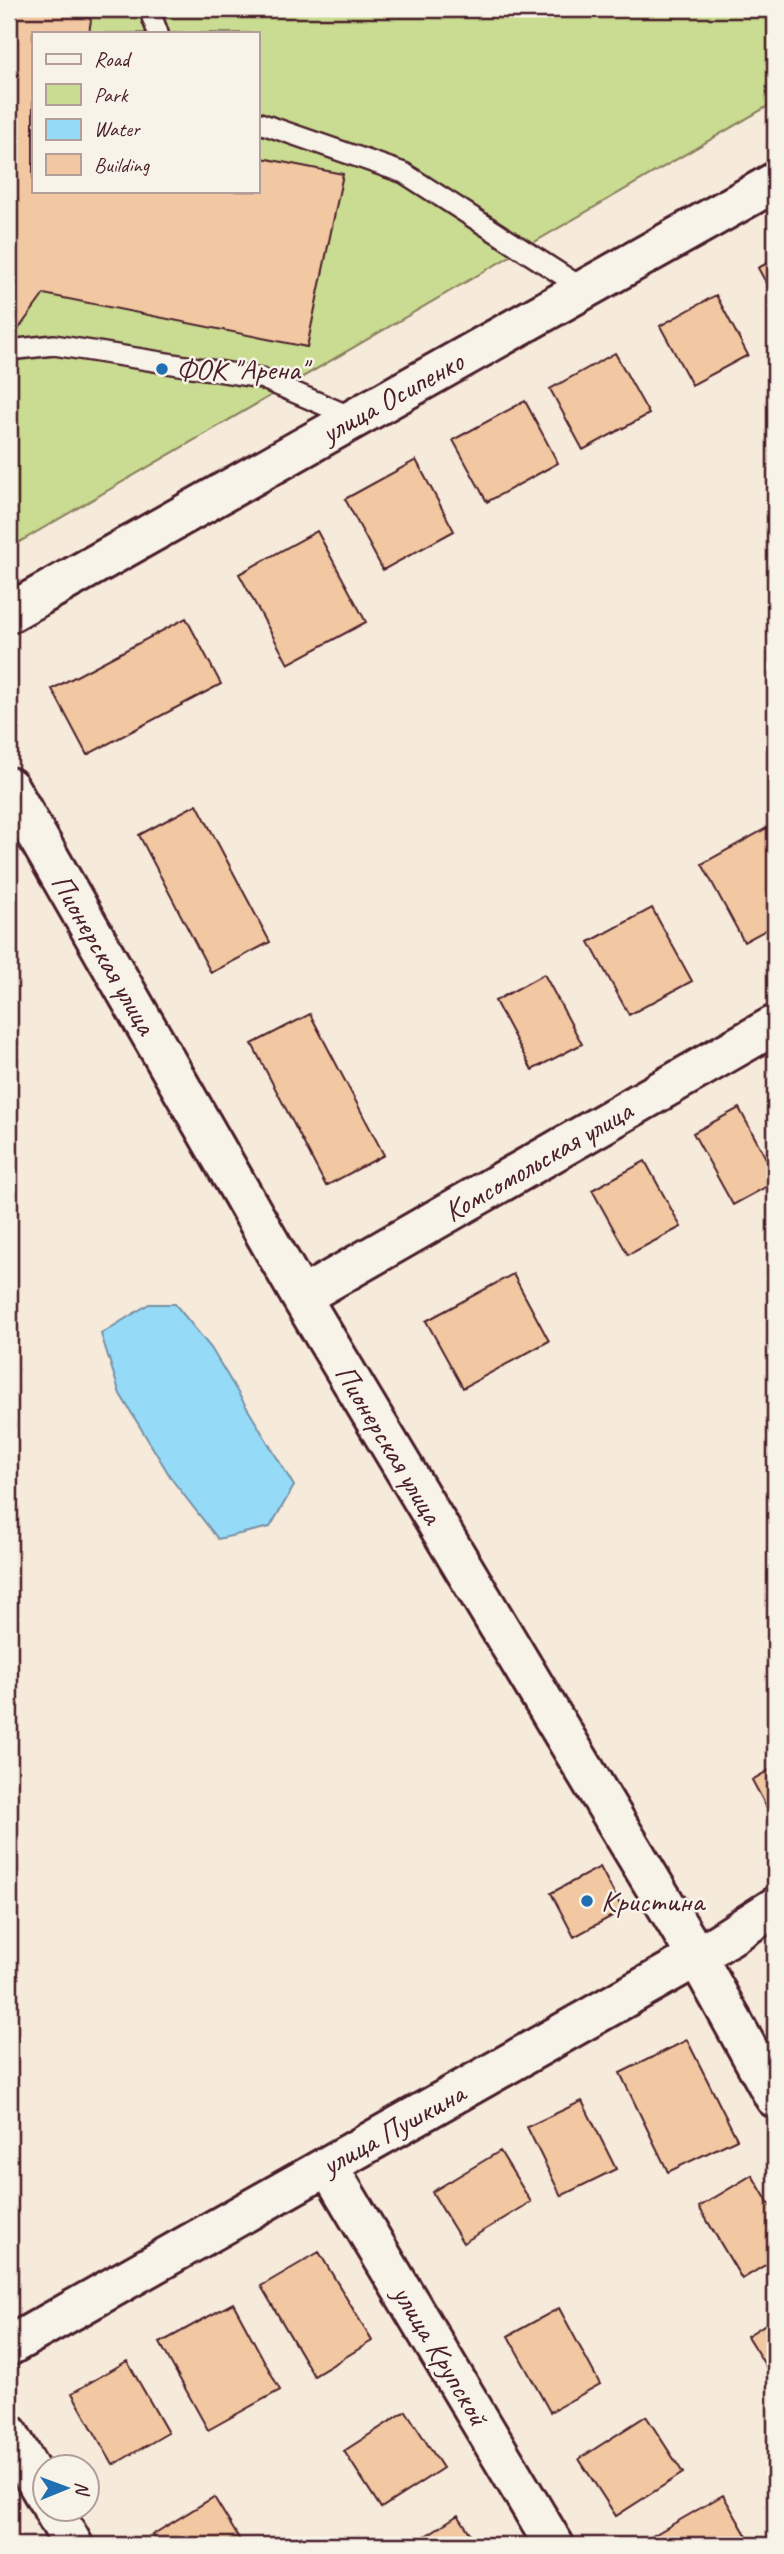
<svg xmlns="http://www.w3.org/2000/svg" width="784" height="2554" viewBox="0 0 784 2554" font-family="Caveat,sans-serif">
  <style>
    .green { fill: #c9dc91; stroke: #8a7e5e; stroke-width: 2; fill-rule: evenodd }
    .water { fill: #95dbf7; stroke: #7790a5; stroke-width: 2 }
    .building { fill: #f1c8a1; stroke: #4a1f2b; stroke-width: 2 }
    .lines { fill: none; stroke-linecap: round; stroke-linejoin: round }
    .service-casing { stroke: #4a1f2b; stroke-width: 24 }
    .minor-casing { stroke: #4a1f2b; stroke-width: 44 }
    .service { stroke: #f7f3e8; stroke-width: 19 }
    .minor { stroke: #f7f3e8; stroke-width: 38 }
    .poi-dot { fill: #1f6fb2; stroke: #f7f3e8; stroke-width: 2.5 }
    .labels { text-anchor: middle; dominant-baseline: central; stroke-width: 5; stroke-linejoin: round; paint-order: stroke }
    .poi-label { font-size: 30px; fill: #4a1f2b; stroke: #f7f3e8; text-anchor: start }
    .street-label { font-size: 30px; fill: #4a1f2b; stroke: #f7f3e8 }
  </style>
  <rect width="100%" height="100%" fill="#f6eada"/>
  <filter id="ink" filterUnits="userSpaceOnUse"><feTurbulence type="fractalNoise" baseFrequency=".0143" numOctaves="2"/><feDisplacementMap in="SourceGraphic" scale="14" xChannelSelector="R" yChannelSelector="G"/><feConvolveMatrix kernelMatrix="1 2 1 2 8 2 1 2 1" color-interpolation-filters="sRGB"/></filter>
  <g filter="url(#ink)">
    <!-- green -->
    <path class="green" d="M9,9h766v93l-766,446zM33,33h224v158h-224z"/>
    <!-- water -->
    <path class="water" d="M149,1304h26l36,44 83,138 -24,41 -52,12 -45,-58 -53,-87 -19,-60z"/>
    <!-- building -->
    <path class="building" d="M9,9h67l15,11 -2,13h-56v158h224v-34l86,17 -36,173 -263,-53 -27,37 -8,-6z
      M775,259v40l-17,-31z
      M716,295l32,60 -56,30 -32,-59z
      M615,353l34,61 -66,36 -33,-61z
      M525,401l33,62 -71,39 -34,-62z
      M416,460l38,71 -71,39 -38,-71z
      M317,531l49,91 -78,42 -49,-90z
      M186,618l35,66 -134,71 -35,-66z
      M197,804l73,138 -59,31 -72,-138z
      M774,824l1,101 -31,17 -42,-78z
      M652,908l40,73 -63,34 -40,-73z
      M544,974l38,70 -50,26 -37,-69z
      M310,1014l74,141 -58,31 -74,-142z
      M739,1108l36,67v7l-42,23 -40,-72z
      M645,1161l36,66 -53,28 -36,-65z
      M513,1274l36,67 -86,47 -37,-67z
      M775,1767v51l-2,1 -21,-39z
      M600,1867l23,43 -49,27 -23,-44z
      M687,2040l50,99 -69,33 -48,-99z
      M582,2101l34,68 -55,27 -34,-69z
      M500,2151l31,51 -68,41 -31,-51z
      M752,2175l23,39v45l-33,20 -43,-72z
      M319,2252l53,89 -58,35 -53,-90z
      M233,2303l47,87 -72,40 -48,-87z
      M559,2308l41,76 -50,28 -42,-76z
      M775,2318v63l-28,-45z
      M127,2361l41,72 -55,32 -41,-72z
      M406,2411l37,57 -62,40 -37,-57z
      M646,2416l37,57 -67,43 -37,-57z
      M723,2495l29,50h-115z
      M214,2497l29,48h-84l-7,-10z
      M458,2515l20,30h-64l-1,-1z"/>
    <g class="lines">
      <!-- service casing -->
      <g class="service-casing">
        <path id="service" d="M149,9l9,24
          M257,122l147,51 180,116
          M9,350l45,-5 207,33 93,40"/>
      </g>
      <!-- minor casing -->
      <g class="minor-casing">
        <path id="minor" d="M9,613l766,-431
          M9,787l292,510 396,660 78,141
          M301,1297l474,-272
          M328,2166l226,379
          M9,2346l688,-389 78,-50
          M9,2434l37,64
          M52,2508l21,37"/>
      </g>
      <!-- service -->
      <use href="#service" class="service"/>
      <!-- minor -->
      <use href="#minor" class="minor"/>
    </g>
  </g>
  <!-- markers -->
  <g class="poi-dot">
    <circle cx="162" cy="369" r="7"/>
    <circle cx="587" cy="1901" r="7"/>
  </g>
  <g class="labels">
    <!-- poi labels -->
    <g class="poi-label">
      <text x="176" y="369">ФОК "Арена"</text>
      <text x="601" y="1901">Кристина</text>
    </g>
    <!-- street labels -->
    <g class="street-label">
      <text transform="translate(392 397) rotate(-29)">улица Осипенко</text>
      <text transform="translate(104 954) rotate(60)">Пионерская улица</text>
      <text transform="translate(538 1161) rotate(-30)">Комсомольская улица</text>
      <text transform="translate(389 1444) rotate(59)">Пионерская улица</text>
      <text transform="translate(393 2129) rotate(-29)">улица Пушкина</text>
      <text transform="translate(441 2355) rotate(59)">улица Крупской</text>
    </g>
  </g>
  <!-- margin -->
  <rect width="784" height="2554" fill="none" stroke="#f7f3e8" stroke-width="35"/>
  <rect x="18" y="18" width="749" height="2519" fill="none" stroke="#4a1f2b" stroke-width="2.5" filter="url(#ink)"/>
  <!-- legend -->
  <rect x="32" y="32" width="228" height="161" fill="#f7f3e8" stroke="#b29e9c" stroke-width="2"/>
  <rect x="46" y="54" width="35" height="10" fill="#f7f3e8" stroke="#b29e9c" stroke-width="2"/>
  <text x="94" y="66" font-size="21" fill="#4a1f2b">Road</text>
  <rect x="46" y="84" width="35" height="21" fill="#c9dc91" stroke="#b29e9c" stroke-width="2"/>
  <text x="94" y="102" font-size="21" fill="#4a1f2b">Park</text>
  <rect x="46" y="119" width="35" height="21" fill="#95dbf7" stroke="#b29e9c" stroke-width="2"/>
  <text x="94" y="136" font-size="21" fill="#4a1f2b">Water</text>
  <rect x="46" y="154" width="35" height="21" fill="#f1c8a1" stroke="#b29e9c" stroke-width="2"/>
  <text x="94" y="172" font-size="21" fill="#4a1f2b">Building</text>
  <!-- north arrow -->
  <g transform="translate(66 2488) rotate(89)"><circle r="33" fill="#f7f3e8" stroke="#b29e9c" stroke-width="2"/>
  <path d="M0-5L12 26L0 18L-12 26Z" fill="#1f6fb2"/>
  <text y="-10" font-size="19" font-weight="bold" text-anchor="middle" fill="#4a1f2b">N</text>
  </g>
</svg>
